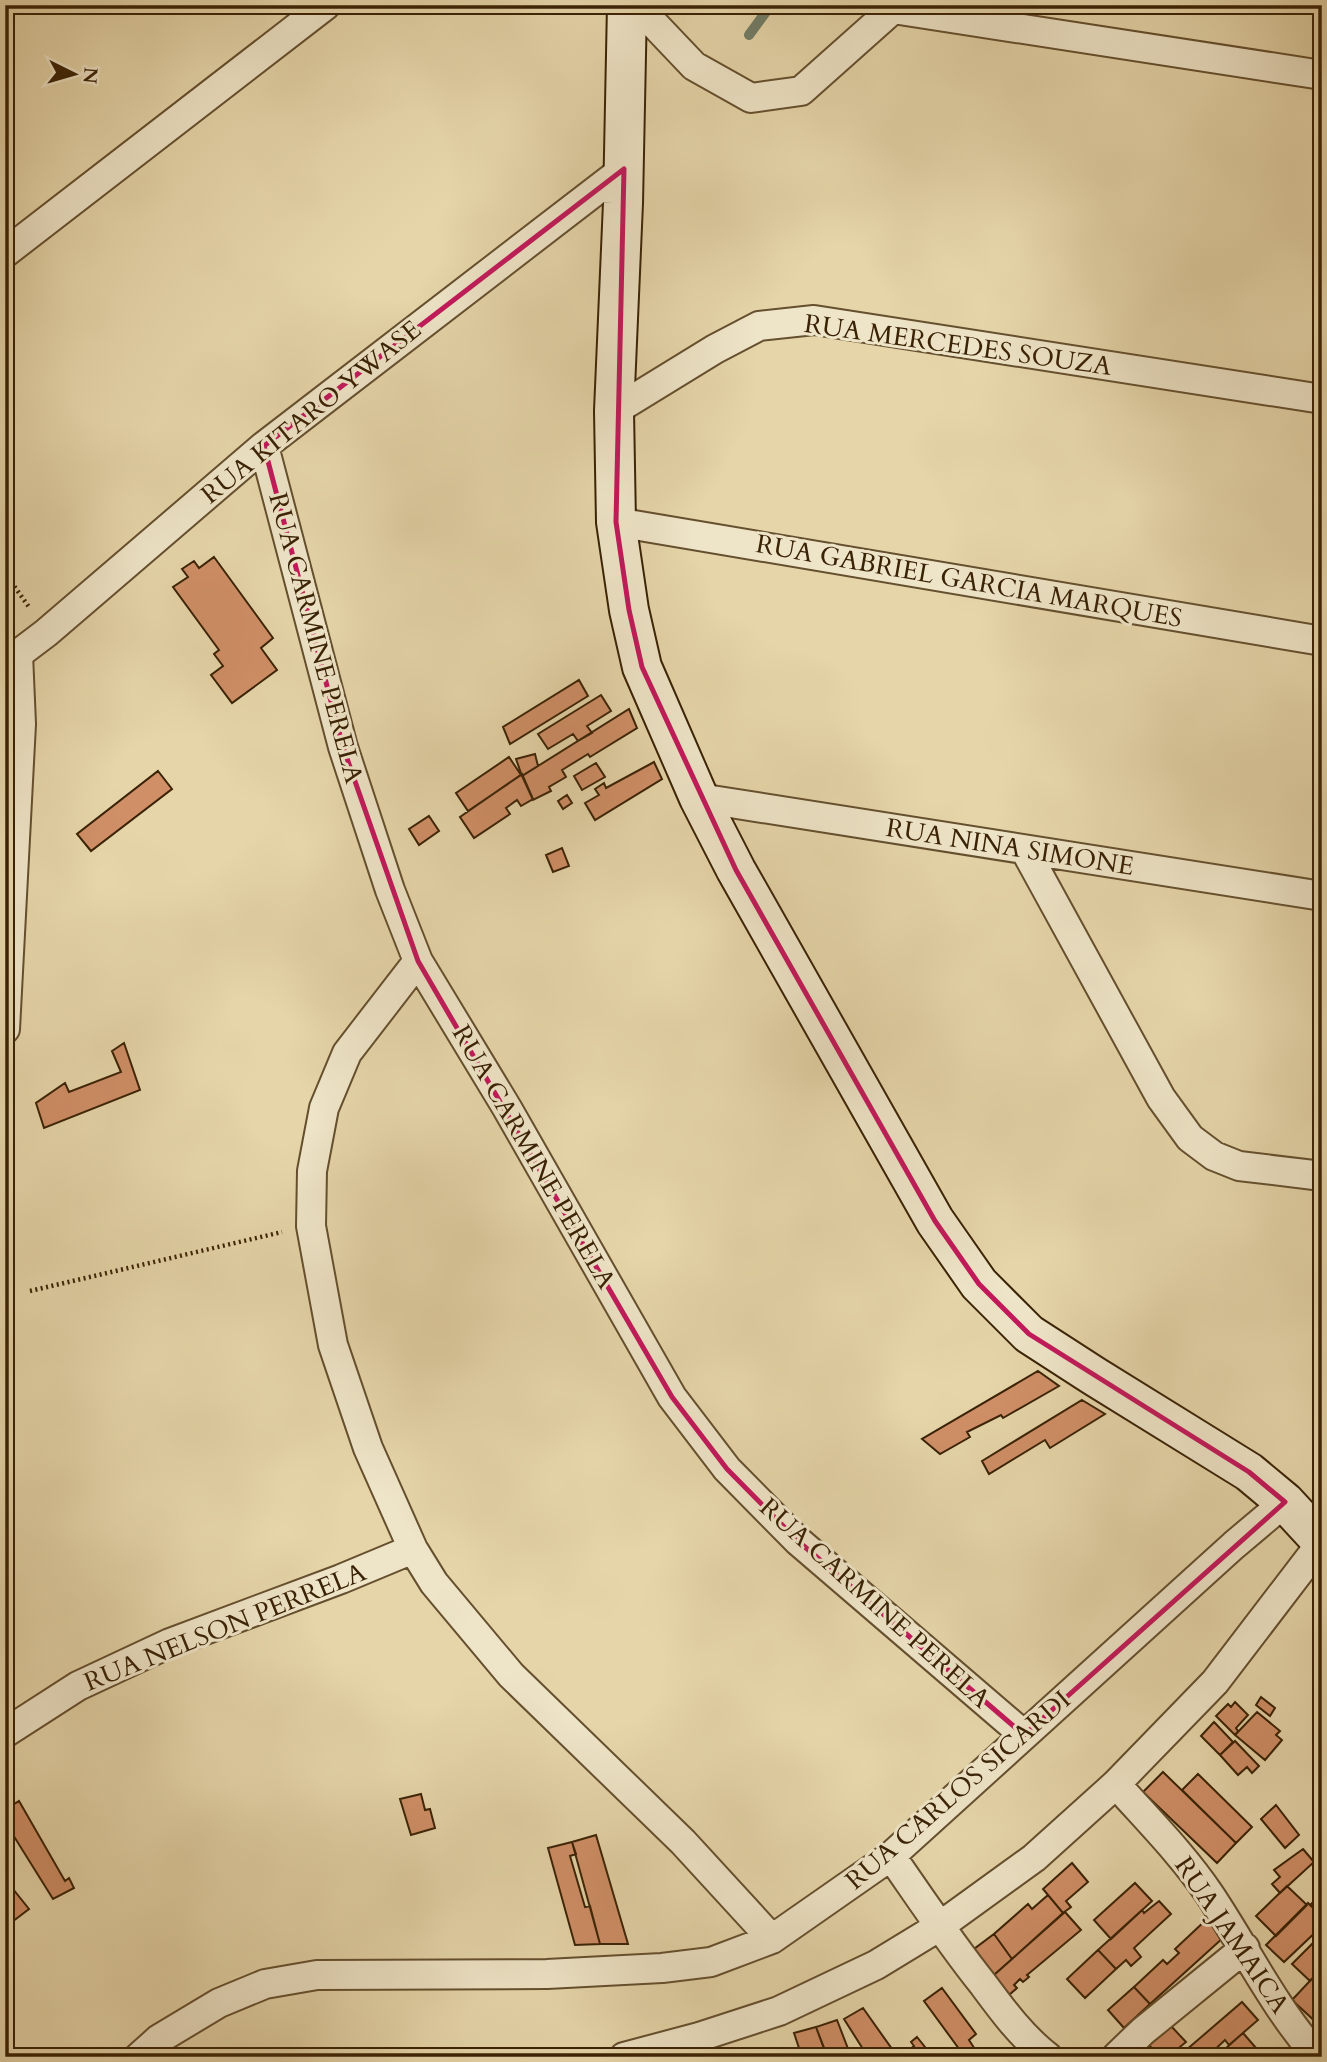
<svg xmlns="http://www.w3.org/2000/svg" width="1327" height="2062" viewBox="0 0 1327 2062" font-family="Cardo,serif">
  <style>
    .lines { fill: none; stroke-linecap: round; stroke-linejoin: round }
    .stream { stroke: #717d67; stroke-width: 10 }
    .building { fill: #d08f67; stroke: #3a2205; stroke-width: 2 }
    .street-casing { stroke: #654f2e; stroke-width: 32 }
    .secondary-casing { stroke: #3a2205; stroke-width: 42 }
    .path { stroke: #3a2205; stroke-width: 4.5; stroke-dasharray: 2 3.5; stroke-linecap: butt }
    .street { stroke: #eee4c7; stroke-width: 28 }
    .secondary { stroke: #eee4c7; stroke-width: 38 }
    .marked { fill: none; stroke: #c2185b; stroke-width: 5; stroke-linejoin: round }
    .labels { text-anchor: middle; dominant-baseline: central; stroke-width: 6; stroke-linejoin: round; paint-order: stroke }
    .street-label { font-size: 26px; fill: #3a2205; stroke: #eee4c7 }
  </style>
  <rect width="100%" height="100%" fill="#e5d5a9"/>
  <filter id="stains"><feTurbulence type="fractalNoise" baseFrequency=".00286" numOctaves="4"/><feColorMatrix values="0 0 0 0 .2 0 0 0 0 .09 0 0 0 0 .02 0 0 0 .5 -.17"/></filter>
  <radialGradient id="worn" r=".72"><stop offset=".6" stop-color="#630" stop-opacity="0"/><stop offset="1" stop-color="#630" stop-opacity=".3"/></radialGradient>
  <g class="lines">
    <!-- stream -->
    <path class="stream" d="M749,35l22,-30"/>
  </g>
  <!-- building -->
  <path class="building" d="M214,557l59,81 -12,10 16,22 -45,33 -21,-28 12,-9 -9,-12 5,-4 -46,-63 15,-10 -6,-8 12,-8 5,7z
    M579,680l9,16 -78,48 -7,-17z
    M601,695l10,16 -24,15 5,7 -14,8 -5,-7 -25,15 -10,-15z
    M629,709l8,19 -47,29 -2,-3 -26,16 4,7 -17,10 2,4 -18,9 -11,-24z
    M535,754l3,12 -16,10 -6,-17z
    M509,757l12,18 -53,36 -12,-18z
    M654,762l8,17 -67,41 -10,-17 14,-8 -4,-6 9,-6 2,5z
    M596,763l9,14 -23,13 -8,-14z
    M158,771l14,18 -81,62 -14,-17z
    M522,774l11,25 -12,7 -4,-6 -11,8 4,6 -36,24 -14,-21z
    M567,795l5,8 -9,6 -5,-8z
    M429,816l10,15 -20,14 -10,-16z
    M562,848l7,18 -16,6 -7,-17z
    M124,1043l16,47 -96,38 -8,-25 29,-20 4,9 52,-20 -9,-21z
    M1038,1371l21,15 -56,32 -2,-3 -34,17 3,5 -30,17 -18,-15z
    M1082,1400l23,14 -55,34 -5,-8 -56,34 -7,-13z
    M1261,1697l14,11 -5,8 -14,-11z
    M1235,1702l13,13 -12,13 2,3 -3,4 -19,-19 12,-12 3,3z
    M1257,1712l23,19 -4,4 6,5 -17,20 -30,-25z
    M1214,1722l19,20 -13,13 -19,-19z
    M1235,1741l24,25 -7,7 -5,-6 -9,8 -18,-20z
    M1163,1772l73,71 -19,20 -74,-71z
    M1198,1774l54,53 -16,16 -54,-53z
    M421,1794l4,16 5,-1 5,19 -24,7 -11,-36z
    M19,1801l46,80 4,-3 5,10 -21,11 -48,-77v-12z
    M1276,1805l23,30 -14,13 -24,-29z
    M596,1835l32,109h-28l-28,-102z
    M572,1842l4,12 -6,2 15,51 5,-1 10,38 -25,1 -27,-97z
    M1303,1849l11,13 -34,31 -8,-9 8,-7 -6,-7z
    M1072,1863l16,19 -22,19 5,6 -8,6 -20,-24z
    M5,1879l24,30 -17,13 -7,-8z
    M1135,1883l17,18 -41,38 -17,-19z
    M1287,1886l20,19 -31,31 -20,-20z
    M1322,1894v22l-12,-11z
    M1048,1895l15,18 -51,46 -18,-25 34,-30 4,5z
    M1159,1901l12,13 -37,34 7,9 -10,9 -5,-6 -10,9 -18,-19 44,-40 2,3z
    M1308,1903l14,13v10l-38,36 -18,-17z
    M1065,1912l16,18 -54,45 2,2 -6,5 -3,-3 -6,6 3,3 -8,7 -15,-20z
    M1207,1919l17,18 -74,67 -16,-17 29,-27 4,4 12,-11 -4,-4z
    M994,1934l18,25 -18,16 -20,-26z
    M1318,1938l4,4v26l-12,13 -18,-17z
    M1098,1950l18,19 -31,29 -18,-19z
    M1322,1968v52l-4,4 -26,-24z
    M1134,1987l16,17 -26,24 -16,-18z
    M942,1988l34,46 -7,6 11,17h-15l-41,-56z
    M1242,2002l16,18 -29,25 -4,-5 -18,17h-29z
    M863,2008l29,41 -4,2 4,6h-24l-24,-38z
    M837,2020l13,34 -23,3 -11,-30z
    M1171,2026l15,16 -11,9 3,6h-19l-10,-12z
    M816,2027l10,26 -12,4h-12l-8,-24z
    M1243,2033l13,15 -10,9h-30z
    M917,2037l16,20h-33l14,-11 -3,-4z
    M746,2050l3,7h-25z"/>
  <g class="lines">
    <!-- street casing -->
    <g class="street-casing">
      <path id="street" d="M636,5l58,61 57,32 50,-7 92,-82
        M897,5l-4,4 429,66
        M5,253l321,-248
        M614,411l101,-62 44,-23 55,-6 508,79
        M264,446l79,301 47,143 28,71 89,147 165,289 55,72 71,72 226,194
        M616,522l706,119
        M5,664l41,-31 218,-187 360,-277
        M699,798l623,98
        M1025,850l136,248 29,40 24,18 25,10 83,10
        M418,961l-71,92 -23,55 -12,63 -1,55 22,119 35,103 45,101 21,34 77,92 172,167 89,97
        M5,1029l16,-305 -3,-70
        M5,1733l73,-47 92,-43 171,-64 72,-30
        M1116,1784c32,36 67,71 94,111 36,54 65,114 108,162
        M891,1856c30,43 59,87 92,128 20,27 39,53 65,73
        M139,2057l20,-18 60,-36 46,-19 52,-9 230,-1 115,-6 49,-6 61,-23 119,-83 343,-311 51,-43
        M624,2057l75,-20 80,-26 97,-46 64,-39 94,-68 82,-74 99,-102 107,-140
        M1116,2057l27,-26 102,-83"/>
    </g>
    <!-- secondary casing -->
    <g class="secondary-casing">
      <path id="secondary" d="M627,5l-4,198 -9,208 2,111 13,88 13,57 57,131 37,72 199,351 44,63 50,50 65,42 155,96 36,30 37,40"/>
    </g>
    <!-- path -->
    <path class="path" d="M5,573l24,34
      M30,1291l252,-59"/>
    <!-- street -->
    <use href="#street" class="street"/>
    <!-- secondary -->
    <use href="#secondary" class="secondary"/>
  </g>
  <!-- marked area -->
  <path class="marked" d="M624,169l-8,353 13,88 13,57 94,203 199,351 44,63 50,50 220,138 36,30 -261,233 -226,-194 -71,-72 -55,-72 -254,-436 -75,-214 -79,-301z"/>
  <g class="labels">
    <!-- street labels -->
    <g class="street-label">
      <text transform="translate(958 345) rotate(8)">RUA MERCEDES SOUZA</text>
      <text transform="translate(311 412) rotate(-39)">RUA KITARO YWASE</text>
      <text transform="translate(969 581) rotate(10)">RUA GABRIEL GARCIA MARQUES</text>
      <text transform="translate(316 638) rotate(75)">RUA CARMINE PERELA</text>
      <text transform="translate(1010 847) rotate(9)">RUA NINA SIMONE</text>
      <text transform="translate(534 1157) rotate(60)">RUA CARMINE PERELA</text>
      <text transform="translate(875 1603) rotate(42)">RUA CARMINE PERELA</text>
      <text transform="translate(225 1627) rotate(-22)">RUA NELSON PERRELA</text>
      <text transform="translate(958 1790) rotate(-41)">RUA CARLOS SICARDI</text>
      <text transform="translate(1232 1935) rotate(56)">RUA JAMAICA</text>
    </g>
  </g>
  <!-- margin -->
  <rect width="1327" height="2062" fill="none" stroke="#e5d5a9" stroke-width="28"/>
  <rect x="7" y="7" width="1313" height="2048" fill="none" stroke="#3a2205" stroke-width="3.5"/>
  <rect x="14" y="14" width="1299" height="2034" fill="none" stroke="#3a2205" stroke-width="2"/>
  <!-- north arrow -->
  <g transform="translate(74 74) rotate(95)" stroke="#eee4c7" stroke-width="5" paint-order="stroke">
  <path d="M0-5L12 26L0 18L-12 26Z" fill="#3a2205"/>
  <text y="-10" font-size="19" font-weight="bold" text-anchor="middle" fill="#3a2205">N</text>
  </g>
  <rect width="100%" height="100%" filter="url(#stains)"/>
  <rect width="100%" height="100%" fill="url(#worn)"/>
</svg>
